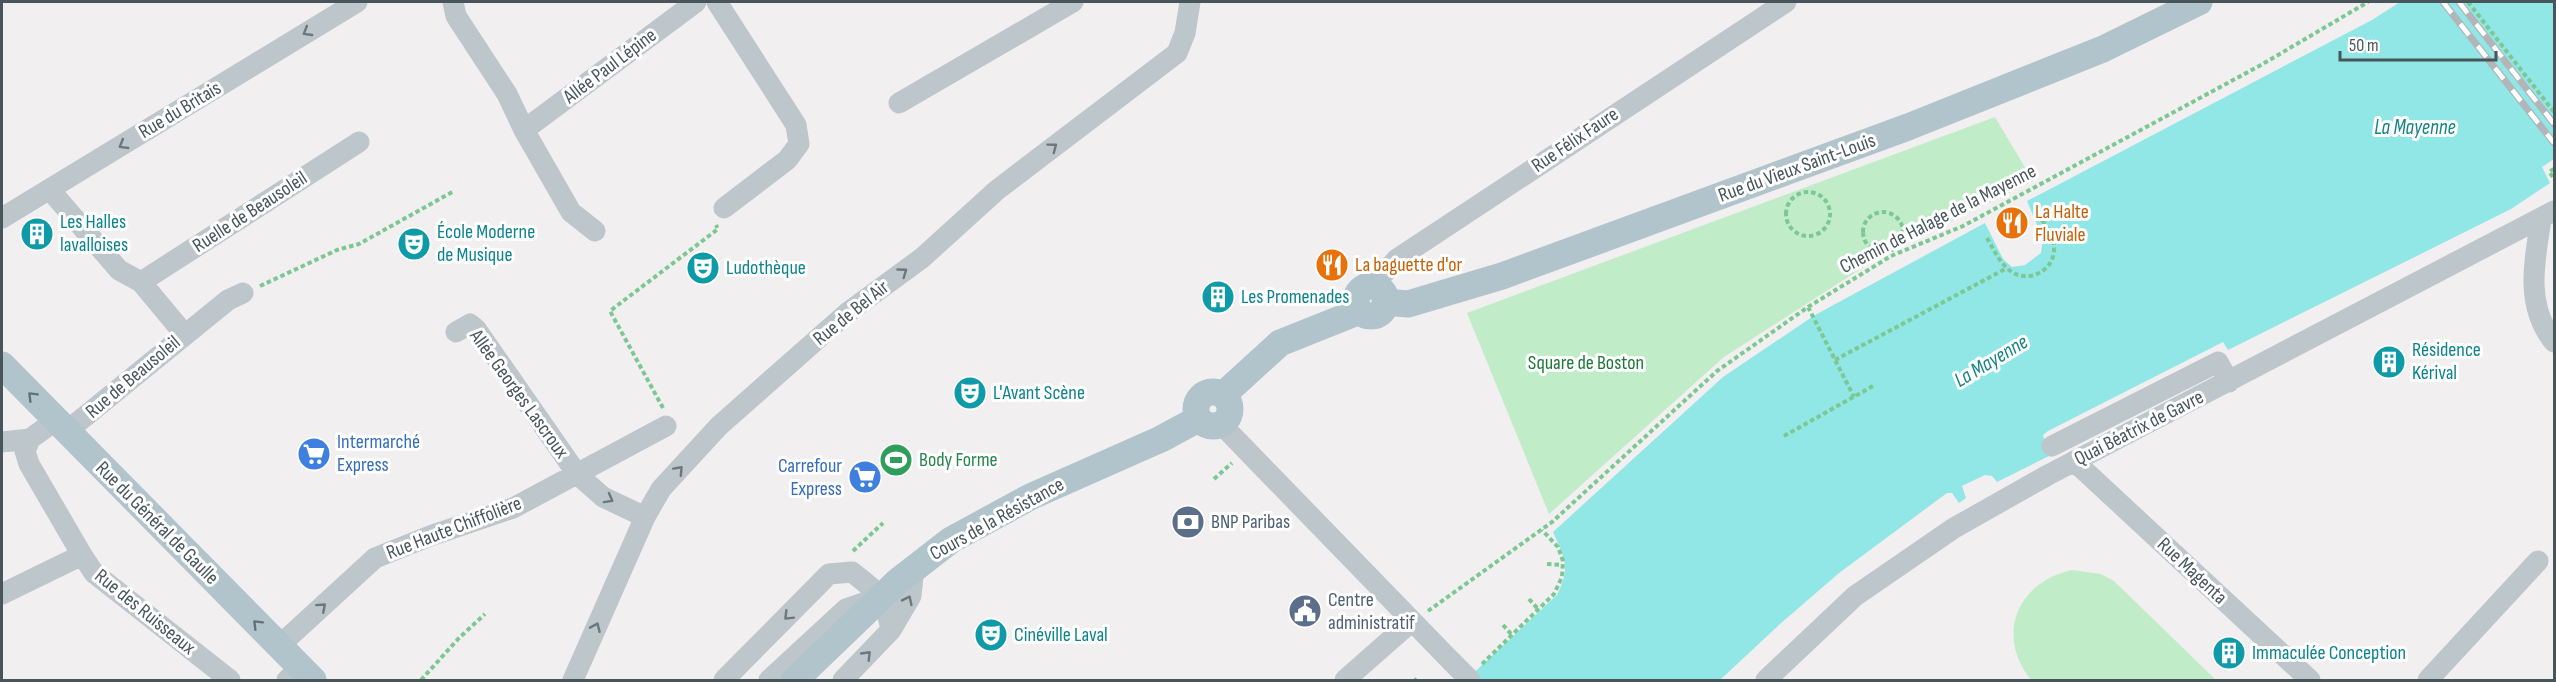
<svg xmlns="http://www.w3.org/2000/svg" width="2556" height="682" viewBox="0 0 2556 682" font-family="'Sofia Sans Condensed',sans-serif">
  <style>
    .green { fill: #c1ecc8 }
    .water { fill: #91e6e6 }
    .lines { fill: none; stroke-linecap: round; stroke-linejoin: round }
    .path { stroke: #7bc892; stroke-width: 4; stroke-dasharray: 4.5 3; stroke-linecap: butt }
    .minor { stroke: #bcc6cb; stroke-width: 21 }
    .major { stroke: #b1c4cc; stroke-width: 27 }
    .rail-casing { stroke: #b2b6b9; stroke-width: 7 }
    .rail { stroke: #fff; stroke-width: 4.5; stroke-dasharray: 14; stroke-linecap: butt }
    .minor-bridge { stroke: #bcc6cb; stroke-width: 21 }
    .oneway { stroke: #6b787d }
    .oneway2 { stroke: #627277 }
    .labels { text-anchor: middle; dominant-baseline: central; stroke-width: 6; stroke-linejoin: round; paint-order: stroke }
    .street-label { font-size: 20px; fill: #48565b; stroke: #fff }
    .food-label { font-size: 20px; fill: #c56008; stroke: #fff; text-anchor: start }
    .culture-label { font-size: 20px; fill: #0d838f; stroke: #fff; text-anchor: start }
    .park-label { font-size: 20px; fill: #1d7838; stroke: #fff }
    .shop-label { font-size: 20px; fill: #366cbe; stroke: #fff; text-anchor: start }
    .leisure-label { font-size: 20px; fill: #27864d; stroke: #fff; text-anchor: start }
    .service-label { font-size: 20px; fill: #4e5e75; stroke: #fff; text-anchor: start }
    .water-label { font-size: 21px; font-style: italic; fill: #158484; stroke: #fff }
  </style>
  <rect width="100%" height="100%" fill="#f2eff0"/>
  <!-- green -->
  <path class="green" d="M1995,117l38,64 -146,71 -163,105 -175,157 -82,-201z
    M2072,570l29,4 13,7 102,99h-185c-36,-45 -14,-98 41,-110z"/>
  <!-- water -->
  <path class="water" d="M2400,2h154v157l-12,8 8,16 -39,26 -283,141 -5,-8 -175,89 -5,4 6,21 -52,26 -5,-6 -7,-1 -23,11 4,12 -7,5 -7,-10h-5l-108,80 -59,51 -60,56h-254l91,-85c14,-28 8,-36 -4,-63l170,-155 92,-62 170,-92 18,36 9,8 13,-2 16,-12 2,-14 -16,-38 345,-181z"/>
  <g class="lines">
    <!-- path -->
    <path class="path" d="M2468,2l86,110
      M2554,169l-5,3 5,6
      M1786 214a22 22 0 1 1 44 0a22 22 0 1 1-44 0Z
      M1863 232a20 20 0 1 1 40 0a20 20 0 1 1-40 0Z
      M1987,238c7,12 13,26 25,34 18,12 44,-3 42,-25 -1,-12 -10,-23 -16,-34
      M260,286l77,-36 22,-6 95,-53
      M1808,307l46,90
      M1835,360l172,-92
      M663,408l-53,-97 108,-82 -2,-4
      M1784,436l89,-50
      M1214,479l18,-16
      M853,551l30,-28
      M1547,564l15,1
      M1529,599l9,10
      M1428,611l124,-89 165,-151 91,-64 83,-51 72,-30 298,-161 107,-63
      M1503,625l9,10
      M1482,664l72,-70 8,-17 1,-16 -5,-14 -16,-17
      M1414,679l2,1
      M421,680l38,-42 26,-24"/>
    <!-- minor -->
    <path class="minor" d="M453,2l3,14 51,78 17,36 47,82 24,19
      M717,2l79,123 3,19 -12,16 -63,48
      M899,103l174,-101
      M524,130l172,-128
      M50,190l69,80 22,12 44,53 -118,96
      M2,218l355,-216
      M2541,220c-7,43 -16,86 13,122
      M141,282l218,-140
      M1371,287l26,-28 389,-257
      M456,332l14,-8 6,5 101,145 26,23 42,20
      M185,335l43,-35 15,-7
      M1221,424l230,237
      M30,439l-5,12 4,13 53,91 12,18 136,107
      M2,442l28,-3 26,-19
      M2052,446l166,-84 11,20
      M2074,461l236,219
      M2,594l80,-39
      M279,646l96,-88 55,-22 83,-28 153,-82
      M287,680l13,-12
      M573,680l72,-163 16,-28 58,-63 128,-113 75,-55 75,-68 180,-137 8,-20 5,-31
      M724,680l105,-106 23,-2c26,21 33,24 39,58
      M769,680l77,-71 32,-11
      M843,680l48,-50 20,-34 3,-29
      M1345,680l67,-59
      M1766,680l89,-84 99,-68 94,-53 506,-264
      M2428,680l110,-119"/>
    <!-- major -->
    <path class="major" d="M1356 301a15 15 0 1 1 30 0a15 15 0 1 1-30 0Z
      M1385,302l23,2 94,-28 406,-149 195,-78 96,-47
      M2,365l311,315
      M1196 409a17 17 0 1 1 34 0a17 17 0 1 1-34 0Z
      M1223,395l57,-52 80,-32
      M795,680l102,-98 54,-42 79,-43 131,-58 37,-20"/>
    <!-- rail casing -->
    <g class="rail-casing">
      <path id="rail" d="M2443,2l111,141
        M2459,2l95,122"/>
    </g>
    <!-- rail -->
    <use href="#rail" class="rail"/>
    <!-- minor-bridge -->
    <path class="minor-bridge" d="M1451,661l19,19"/>
  </g>
  <!-- one-way arrows -->
  <defs><path id="oneway-chevron" d="M-2-3.5L2.5 0L-2 3.5" fill="none" stroke-width="1.6" stroke-linecap="round" stroke-linejoin="round" transform="scale(1.5)"/></defs>
  <g class="oneway">
    <use href="#oneway-chevron" transform="translate(307 32) rotate(149)"/>
    <use href="#oneway-chevron" transform="translate(123 145) rotate(149)"/>
    <use href="#oneway-chevron" transform="translate(1053 147) rotate(-37)"/>
    <use href="#oneway-chevron" transform="translate(903 272) rotate(-36)"/>
    <use href="#oneway-chevron" transform="translate(679 470) rotate(-47)"/>
    <use href="#oneway-chevron" transform="translate(609 499) rotate(29)"/>
    <use href="#oneway-chevron" transform="translate(908 600) rotate(-64)"/>
    <use href="#oneway-chevron" transform="translate(322 607) rotate(-42)"/>
    <use href="#oneway-chevron" transform="translate(788 616) rotate(135)"/>
    <use href="#oneway-chevron" transform="translate(596 627) rotate(-66)"/>
    <use href="#oneway-chevron" transform="translate(867 655) rotate(-46)"/>
  </g>
  <g class="oneway2">
    <use href="#oneway-chevron" transform="translate(32 396) rotate(-135)"/>
    <use href="#oneway-chevron" transform="translate(257 624) rotate(-135)"/>
  </g>
  <!-- icons -->
  <defs>
    <g id="restaurant-disc" transform="scale(1.725)"><circle r="9.5" fill="#e8710a" stroke="#fff"/><path d="M-5-6h1v4h1v-4h1v4h1v-4h1v5L-1.5 .5V6h-2V.5L-5-1ZM5-6V6H3V1.5H1.5Q1.5-4 5-6Z" fill="#fff"/></g>
    <g id="building-disc" transform="scale(1.725)"><circle r="9.5" fill="#0f9aa8" stroke="#fff"/><path d="M-4-6H4V6H1V3H-1V6H-4ZM-2.5-4.3h1.7v1.8h-1.7ZM.8-4.3h1.7v1.8H.8ZM-2.5-1h1.7V.8h-1.7ZM.8-1h1.7V.8H.8Z" fill="#fff"/></g>
    <g id="theatre-disc" transform="scale(1.725)"><circle r="9.5" fill="#0f9aa8" stroke="#fff"/><path d="M-5-5.5Q0-4 5-5.5V0Q5 5 0 6Q-5 5-5 0ZM-3.3-2.5H-1v1.5H-3.3ZM1-2.5H3.3v1.5H1ZM-2.8 1Q0 5.5 2.8 1Z" fill="#fff"/></g>
    <g id="supermarket-disc" transform="scale(1.725)"><circle r="9.5" fill="#3f7fe0" stroke="#fff"/><path d="M-6-5.5h2.5l.6 2H6L4.5 2H-2.5L-4.4-4H-6ZM-1.5 3.2a1.3 1.3 0 1 0 .1 0ZM3 3.2a1.3 1.3 0 1 0 .1 0Z" fill="#fff"/></g>
    <g id="stadium-disc" transform="scale(1.725)"><circle r="9.5" fill="#2e9e5b" stroke="#fff"/><path d="M0-5a6.5 5 0 1 0 0 10a6.5 5 0 1 0 0-10ZM-3.5-1.8h7v3.6h-7Z" fill="#fff"/></g>
    <g id="bank-disc" transform="scale(1.725)"><circle r="9.5" fill="#5c6f8a" stroke="#fff"/><path d="M-6-4H6V4H-6ZM0-2.3a2.3 2.3 0 1 0 0 4.6a2.3 2.3 0 1 0 0-4.6Z" fill="#fff"/></g>
    <g id="civic-disc" transform="scale(1.725)"><circle r="9.5" fill="#5c6f8a" stroke="#fff"/><path d="M-.6-6.5H3V-4.5H.6V-3L4-1V1h2V6H-6V1h2V-1L-.6-3ZM-1.2 2.5V6h2.4V2.5Z" fill="#fff"/></g>
  </defs>
  <g fill-rule="evenodd">
    <use href="#restaurant-disc" x="2012" y="223"/>
    <use href="#building-disc" x="37" y="234"/>
    <use href="#theatre-disc" x="414" y="244"/>
    <use href="#restaurant-disc" x="1332" y="265"/>
    <use href="#theatre-disc" x="703" y="268"/>
    <use href="#building-disc" x="1218" y="297"/>
    <use href="#building-disc" x="2389" y="362"/>
    <use href="#theatre-disc" x="970" y="393"/>
    <use href="#supermarket-disc" x="314" y="454"/>
    <use href="#stadium-disc" x="896" y="460"/>
    <use href="#supermarket-disc" x="865" y="477"/>
    <use href="#bank-disc" x="1188" y="522"/>
    <use href="#civic-disc" x="1305" y="611"/>
    <use href="#theatre-disc" x="991" y="635"/>
    <use href="#building-disc" x="2229" y="653"/>
  </g>
  <g class="labels">
    <!-- street labels -->
    <g class="street-label">
      <text transform="translate(610 66) rotate(-37)">Allée Paul Lépine</text>
      <text transform="translate(180 110) rotate(-31)">Rue du Britais</text>
      <text transform="translate(1575 140) rotate(-34)">Rue Félix Faure</text>
      <text transform="translate(1797 168) rotate(-20)">Rue du Vieux Saint-Louis</text>
      <text transform="translate(250 212) rotate(-33)">Ruelle de Beausoleil</text>
      <text transform="translate(1938 219) rotate(-27)">Chemin de Halage de la Mayenne</text>
      <text transform="translate(851 313) rotate(-39)">Rue de Bel Air</text>
      <text transform="translate(133 377) rotate(-40)">Rue de Beausoleil</text>
      <text transform="translate(519 394) rotate(54)">Allée Georges Lascroux</text>
      <text transform="translate(2139 428) rotate(-27)">Quai Béatrix de Gavre</text>
      <text transform="translate(997 519) rotate(-29)">Cours de la Résistance</text>
      <text transform="translate(157 523) rotate(45)">Rue du Général de Gaulle</text>
      <text transform="translate(454 528) rotate(-21)">Rue Haute Chiffolière</text>
      <text transform="translate(2192 571) rotate(43)">Rue Magenta</text>
      <text transform="translate(145 612) rotate(39)">Rue des Ruisseaux</text>
    </g>
    <!-- food labels -->
    <g class="food-label">
      <text x="2035" y="212">La Halte<tspan x="2035" dy="23">Fluviale</tspan></text>
      <text x="1355" y="265">La baguette d'or</text>
    </g>
    <!-- culture labels -->
    <g class="culture-label">
      <text x="60" y="222">Les Halles<tspan x="60" dy="23">lavalloises</tspan></text>
      <text x="437" y="232">École Moderne<tspan x="437" dy="23">de Musique</tspan></text>
      <text x="726" y="268">Ludothèque</text>
      <text x="1241" y="297">Les Promenades</text>
      <text x="2412" y="350">Résidence<tspan x="2412" dy="23">Kérival</tspan></text>
      <text x="993" y="393">L'Avant Scène</text>
      <text x="1014" y="635">Cinéville Laval</text>
      <text x="2252" y="653">Immaculée Conception</text>
    </g>
    <!-- park labels -->
    <g class="park-label">
      <text x="1586" y="363">Square de Boston</text>
    </g>
    <!-- shop labels -->
    <g class="shop-label">
      <text x="337" y="442">Intermarché<tspan x="337" dy="23">Express</tspan></text>
      <text x="842" y="466" text-anchor="end">Carrefour<tspan x="842" dy="23">Express</tspan></text>
    </g>
    <!-- leisure labels -->
    <g class="leisure-label">
      <text x="919" y="460">Body Forme</text>
    </g>
    <!-- service labels -->
    <g class="service-label">
      <text x="1211" y="522">BNP Paribas</text>
      <text x="1328" y="600">Centre<tspan x="1328" dy="23">administratif</tspan></text>
    </g>
    <!-- water labels -->
    <g class="water-label">
      <text x="2415" y="127">La Mayenne</text>
      <text transform="translate(1991 361) rotate(-31)">La Mayenne</text>
    </g>
  </g>
  <!-- border -->
  <rect width="2556" height="682" fill="none" stroke="#48565b" stroke-width="6"/>
  <!-- scale -->
  <path d="M2340 51v9h156v-9" fill="none" stroke="#48565b" stroke-width="3"/>
  <text x="2349" y="51" font-size="18" fill="#48565b" stroke="#ffffff" stroke-width="4.5" paint-order="stroke">50 m</text>
</svg>
